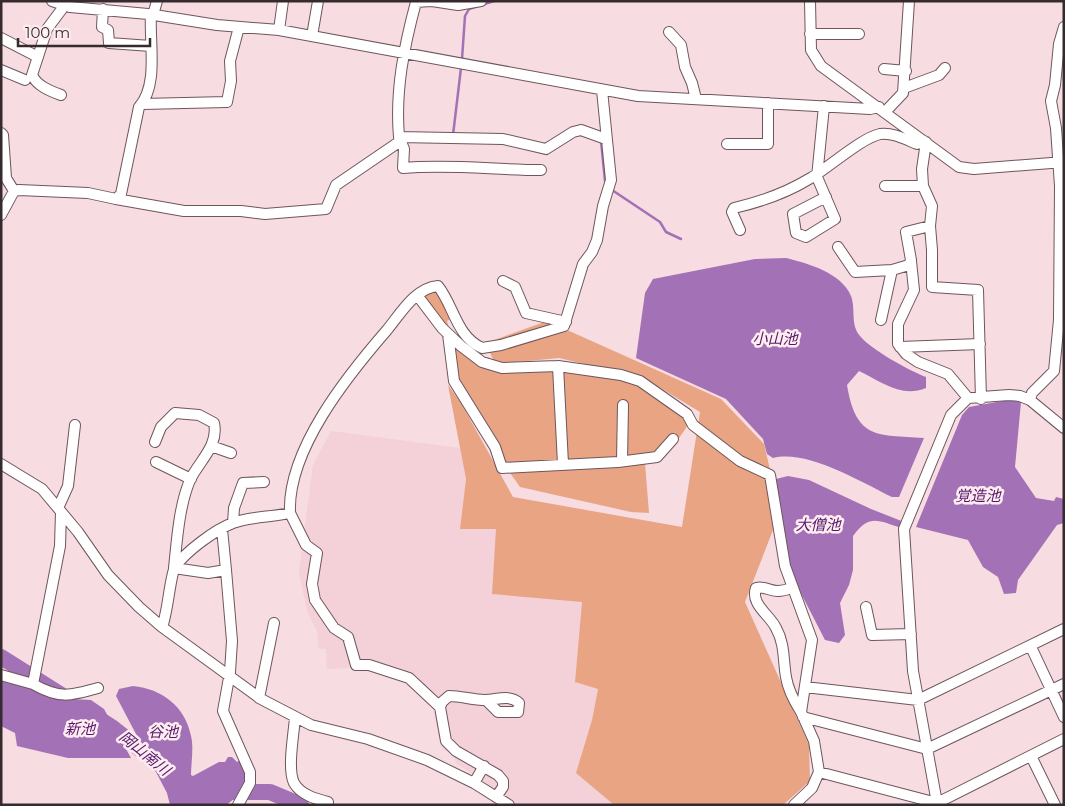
<svg xmlns="http://www.w3.org/2000/svg" width="1065" height="806" viewBox="0 0 1065 806" font-family="Montserrat,'Noto Sans JP',sans-serif">
  <style>
    .built { fill: #f4d0d9 }
    .green { fill: #e8a483 }
    .water { fill: #a371b6 }
    .lines { fill: none; stroke-linecap: round; stroke-linejoin: round }
    .stream { stroke: #a371b6; stroke-width: 2.5 }
    .river { stroke: #a371b6; stroke-width: 16 }
    .minor-casing { stroke: #6e565c; stroke-width: 12 }
    .minor { stroke: #fff; stroke-width: 10 }
    .labels { text-anchor: middle; dominant-baseline: central; stroke-width: 5; stroke-linejoin: round; paint-order: stroke }
    .water-label { font-size: 15px; font-style: italic; fill: #56156b; stroke: #fdecf0 }
  </style>
  <rect width="100%" height="100%" fill="#f7dce2"/>
  <!-- built -->
  <path class="built" d="M331,431l129,17 6,31 -6,50h36l86,72 -7,81 23,7 -6,31 -16,53 38,32h-95l-63,-42 -2,-8 -11,-6 -3,-7 -7,-34 -12,-14 -19,-15 -38,-12 -37,2 -1,-20h-7l-2,-18 -10,-20 -8,-39 14,-107z"/>
  <!-- green -->
  <path class="green" d="M438,288l14,30 -5,3 9,28 26,16 78,4 78,13 53,38c-13,21 -22,34 -46,43l4,50 -18,-1 -111,-25 -17,-24 -47,-82 -2,-32 -33,-55z
    M547,321l174,78 43,45 16,68 -35,90 64,143 1,36 -27,24h-169l-38,-32 16,-53 6,-31 -23,-7 7,-80 -90,-8 4,-65h-36l6,-50 -18,-94 13,18 52,94 169,30 18,-115 -56,-34 -85,-20 -64,6 -9,-21z"/>
  <!-- water -->
  <path class="water" d="M786,258c21,5 56,15 65,38 5,14 -1,28 9,40 10,13 50,35 66,41v11c-25,10 -44,-6 -67,-17l-12,14c9,54 29,50 77,53l-25,59h-7c-31,-15 -85,-48 -119,-39l-6,-4 -4,-15 -37,-40 -90,-41 9,-65 8,-14 102,-20z
    M1008,400l13,2 -6,65 21,31 18,3 2,-4 8,2v24l-7,2 -39,55 -2,13 -12,1 -6,-17 -15,-10 -15,-27 -52,-13 46,-112 7,-8z
    M788,476l21,4 62,29 33,13 -2,6c-24,-7 -32,-15 -49,8v34l-4,15 -9,18 5,32 -6,8 -14,-3 -35,-68 -14,-93z
    M1,677l31,10 20,11 39,2 13,9 27,49h-63l-51,-12 -2,-13 -14,-7z
    M133,686c29,3 52,20 58,50 3,12 0,27 0,39l2,1 26,-14h6l3,-5h4l5,5 3,-2 7,11v11l-9,14 -12,9h-56l-3,-12 -51,-97 3,-7z"/>
  <g class="lines">
    <!-- stream -->
    <path class="stream" d="M462,59l3,-43 4,-7 25,-8
      M453,135l8,-67
      M601,141l4,40
      M528,149l19,5
      M612,190l48,32 6,10 15,7"/>
    <!-- river -->
    <path class="river" d="M1,657l62,39
      M96,717l17,11 51,40
      M230,792h40l31,13"/>
    <!-- minor casing -->
    <g class="minor-casing">
      <path id="minor" d="M52,1l18,6 78,7 69,11 62,5 359,66 232,13 9,-2
        M431,1l-15,1c-12,45 -21,88 -17,135l104,2 43,10 27,-17 8,-2 25,9
        M432,1l26,4 23,-4
        M810,1l1,49 10,16 138,101 15,2 90,-7
        M103,9l-1,18 6,3 1,13 42,3
        M153,15l4,-14
        M279,30l4,-29
        M669,32l12,13 4,22 7,16 4,16
        M810,34h49
        M312,36l6,-35
        M1,38l37,19
        M884,69l22,2
        M1,70l24,10
        M904,88l35,-13 6,-7
        M61,95c-11,-4 -24,-9 -29,-20l15,-46 18,-24
        M142,104l85,-2 4,-21 -1,-20 9,-34
        M824,106l-7,71 18,42 -29,18 -10,-4 -3,-19 33,-17
        M885,112l18,-19 6,-92
        M1,133l2,2 3,43 8,13
        M399,137l5,12 -1,19c47,-4 92,2 138,2
        M926,142l-4,27 1,17 9,20 -2,20 2,24v37l46,3 3,109
        M727,144h41v-41
        M885,186h38
        M116,199l68,12h57l24,3 61,-5 10,-24 63,-43
        M1,215l13,-24 5,-1 69,3 28,6 5,-5 18,-87c20,-22 10,-65 12,-93
        M740,230l-8,-18 2,-4c26,-6 52,-15 75,-29 18,-10 52,-41 71,-45 12,-2 25,5 37,10l7,-3
        M838,247l17,25 37,-2 17,-5 2,-5 -5,-28 24,-6
        M911,261l3,29 -16,34v20l8,10 12,8 30,12 20,24
        M503,281l12,6 11,26 40,9
        M417,295l25,33 19,18 21,16 20,6 56,-2 63,9 19,6 47,33 6,11 47,36 30,14 15,91 27,74 -11,72 13,29 5,31 -7,16 -18,17
        M881,320l11,-50
        M448,334l6,47 41,66 7,21 116,-6 39,-5 16,-18
        M900,347l80,-3
        M558,366l5,98
        M1030,400l2,-7 22,-22 5,-51 1,-134 -4,-58 -5,-27 4,-16 4,-41 5,-17
        M155,442l6,-15 14,-14 24,2 15,8c5,23 -15,38 -24,57 -11,26 -13,60 -16,88l34,5 18,-3 6,71 -2,31 -7,39 27,61v11l-12,22
        M211,446l20,7
        M622,461l1,-56
        M156,462l35,17
        M1,464l41,25 36,43 30,43 31,32 23,20 99,72 50,26 57,14 59,21 47,23 35,22
        M58,508l10,-22 7,-61
        M290,513c-3,-63 58,-138 97,-183 14,-17 28,-42 51,-44 16,20 18,50 44,62l19,-3 63,-19 19,-62 9,-12 5,-12 6,-34 8,-26 -9,-90
        M233,523l1,-15 9,-25 21,-1
        M222,529l4,41
        M791,588c-20,8 -22,-3 -35,0 -6,16 14,27 20,40 9,16 7,32 10,49 2,13 8,24 15,35
        M866,607l6,28 39,-1
        M162,627c6,-15 8,-51 13,-60 10,-15 41,-38 58,-44 14,-6 40,-6 57,-10l16,32 11,8 -5,31 3,16 19,28 14,9 8,28h13l40,13 31,29
        M1031,647l33,70
        M1,675l32,9 27,-138 1,-34
        M33,684c26,15 37,12 65,4
        M805,687l113,13 146,-71
        M259,698l15,-75
        M486,700l12,12h20l1,-9c-9,-9 -23,-3 -34,-3 -12,0 -24,-4 -36,-4l-7,6 -2,5 6,34 10,10 42,24 5,6v6l-7,10
        M295,717c-1,16 -8,52 -1,66 7,12 22,16 34,19
        M803,717l124,32 137,-65
        M1031,756l24,49
        M819,772l118,31 127,-64
        M474,783l10,-17
        M937,803l-24,-132 -9,-142 47,-114 17,-17 41,-3 11,1 10,4 34,28"/>
    </g>
    <!-- minor -->
    <use href="#minor" class="minor"/>
  </g>
  <g class="labels">
    <!-- water labels -->
    <g class="water-label">
      <text x="775" y="338">小山池</text>
      <text x="978" y="495">覚造池</text>
      <text x="818" y="524">大僧池</text>
      <text x="80" y="728">新池</text>
      <text x="163" y="731">谷池</text>
      <text transform="translate(145 753) rotate(39)">岡山南川</text>
    </g>
  </g>
  <!-- border -->
  <rect width="1065" height="806" fill="none" stroke="#352b2e" stroke-width="5"/>
  <!-- scale -->
  <path d="M18 38v8h132v-8" fill="none" stroke="#352b2e" stroke-width="2.5"/>
  <text x="25" y="38" font-size="15" fill="#352b2e" stroke="#fdecf0" stroke-width="4" paint-order="stroke">100 m</text>
</svg>
